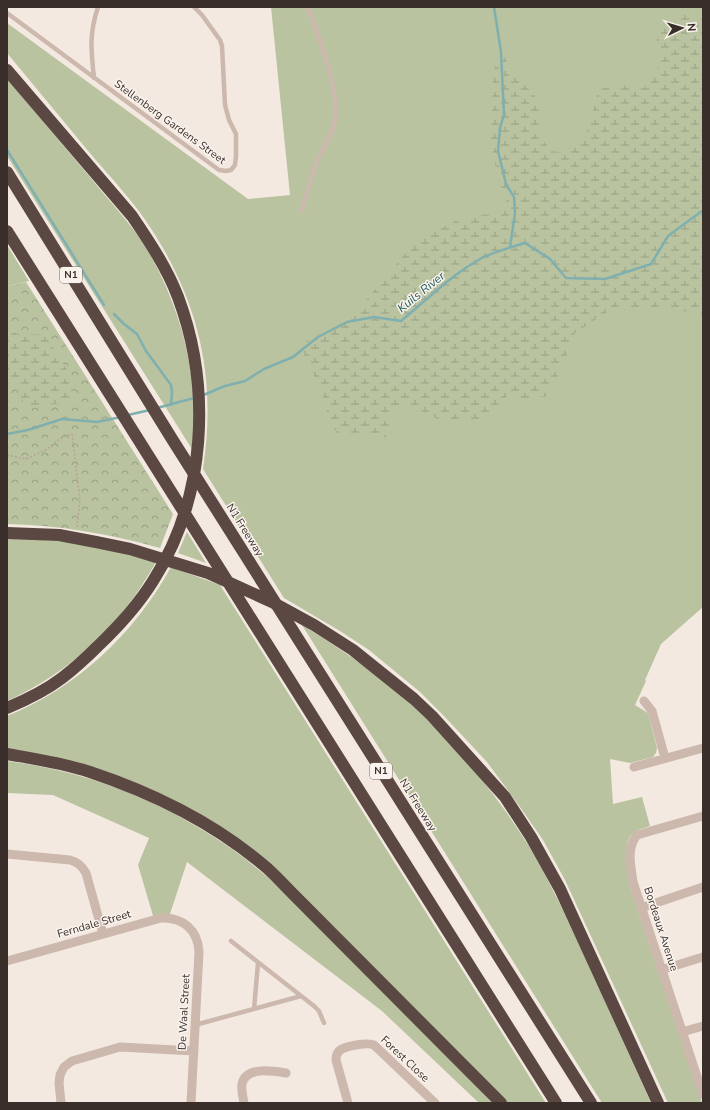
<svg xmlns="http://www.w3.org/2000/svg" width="710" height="1110" viewBox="0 0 710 1110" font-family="'Nunito Sans',sans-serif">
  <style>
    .green { fill: #b9c3a0 }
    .forest { fill: url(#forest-crowns) }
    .wetland { fill: url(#wetland-marsh) }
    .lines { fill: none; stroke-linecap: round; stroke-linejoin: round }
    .stream { stroke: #7fb0af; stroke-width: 2.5 }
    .path { stroke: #b8a296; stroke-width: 1.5; stroke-dasharray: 2 2; stroke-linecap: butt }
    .lane { stroke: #ccb8ac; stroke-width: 4.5 }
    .street { stroke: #ccb8ac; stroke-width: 9 }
    .highway { stroke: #5b4842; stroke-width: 12 }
    .labels { text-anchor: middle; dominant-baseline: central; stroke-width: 3; stroke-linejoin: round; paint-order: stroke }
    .shield { fill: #faf3ed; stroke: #746965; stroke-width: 1 }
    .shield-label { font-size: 10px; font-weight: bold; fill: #3a2e2b }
    .street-label { font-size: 11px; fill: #3a2e2b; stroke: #faf3ed }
    .water-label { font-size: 12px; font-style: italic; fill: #205c5c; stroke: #faf3ed }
  </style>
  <defs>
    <pattern id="forest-crowns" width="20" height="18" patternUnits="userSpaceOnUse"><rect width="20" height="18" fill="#b9c3a0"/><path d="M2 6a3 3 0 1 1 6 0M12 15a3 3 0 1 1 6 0" fill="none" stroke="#979f83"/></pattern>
    <pattern id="wetland-marsh" width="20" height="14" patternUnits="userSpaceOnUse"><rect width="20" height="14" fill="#b9c3a0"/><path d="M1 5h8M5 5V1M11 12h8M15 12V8" fill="none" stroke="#979f83"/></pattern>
  </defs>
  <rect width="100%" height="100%" fill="#f3e9e0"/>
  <!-- green -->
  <path class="green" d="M271,7h432v600l-42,37 -16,36 1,1 -11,24 13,8 9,35 -1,5 -3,4 -23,6 -20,-4 3,45 29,-7 8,29c-5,2 -12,3 -17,7 -11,9 -5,37 -4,51l73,219h-34l-103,-223 -22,-40 -23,-33 -33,-45 -43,-46 -24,-24 -51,-42 -29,-19 -56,-33 -81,-129c14,-92 -4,-170 -57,-248 -15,-22 -34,-42 -52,-63 -29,-35 -58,-70 -87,-105v-30l241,176 42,-4z
    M7,79c31,36 61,72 92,109 19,23 40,45 54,72 31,58 47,124 39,189l-185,-293z
    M7,245l22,36 -22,5z
    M187,532l19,31 -28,-10z
    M7,538l53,3 48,8 48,13c-35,63 -84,109 -149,139z
    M171,567l49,18 326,518h-42l-171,-177 -145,-117 -181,-59v-34c70,-28 128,-83 164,-149z
    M302,625c29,18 57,36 83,57 56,44 108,106 145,166 23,39 42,81 61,122 20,45 40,89 60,133h-49z
    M7,761c74,10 139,33 202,73 16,10 31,20 45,32 38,30 71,68 105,102 44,45 90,89 133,135h-13l-97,-92 -195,-149 -18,55 -15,2 -16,-54 11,-27 -96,-43 -46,-2z"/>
  <!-- forest -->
  <path class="forest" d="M26,282l147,232 -13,34c-50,-14 -101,-23 -153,-24v-238z"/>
  <!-- wetland -->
  <path class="wetland" d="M690,13l13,3v301l-31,-9 -62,2 -35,23 -11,30 -16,33 -26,5 -14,-6 -26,24 -42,1 -30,-14 -20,3 2,16 -1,13 -54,-5 -8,-13 -9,-35 -15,-23 -2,-19 46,-27 13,-11 41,-49 17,-17 45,-23 32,-2 10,-14 -8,-17 -8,-39 2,-72 8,-20 16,25 22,23 2,37 10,14 16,2 22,-24 9,-40 30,-4 16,3 17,-24 -5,-27 14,-16z
    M7,331l17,4 19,-1c12,13 29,42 33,59l-5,8 -37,7 -8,-3 -6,-8 -1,-10 -7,-5 -5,-1z"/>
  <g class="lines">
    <!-- stream -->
    <path class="stream" d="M494,7l7,45 3,62 -4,14 -2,23 8,33 8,13 1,16 -5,34
      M7,150l97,155
      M114,314l10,10 13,10 9,17 25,34 1,7 -1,13
      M201,396l24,-10 20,-5 19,-12 29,-12 25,-20 29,-15 27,-5 27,4c27,-22 52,-48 83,-64 13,-6 27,-10 41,-14l25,16 16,19 39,1 46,-15 17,-28 34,-25 1,1
      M157,408l37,-10
      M128,415l22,-5
      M7,434l21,-4 34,-11 35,3 24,-5"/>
    <!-- path -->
    <path class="path" d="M7,455l19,4 20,-9 15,-12 11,-4 8,66 -3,27"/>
    <!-- lane -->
    <path class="lane" d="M7,13l212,157 7,1 5,-1 4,-5 1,-9v-22l-7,-14 -4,-15 -3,-59 -2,-6 -18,-25 -8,-8
      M94,78c-3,-28 -5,-44 4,-71
      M302,210c5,-16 9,-33 15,-49 5,-12 14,-24 17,-36 8,-32 -16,-87 -26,-118
      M231,941l83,65 5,5 5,12
      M254,1009l4,-46
      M195,1025l106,-29"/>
    <!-- street -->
    <path class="street" d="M644,701l8,10 13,47
      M634,767l69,-19
      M703,816l-66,19c-11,13 -6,32 -4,47l70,213
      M7,854l63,6c8,2 12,6 16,13l17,61
      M641,908l62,-21
      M7,961l154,-43c22,-1 37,12 38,34l-8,151
      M661,970l42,-13
      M682,1032l21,-6
      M61,1103l-2,-20 1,-8 4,-8 8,-6 48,-14 74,4
      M244,1103c-1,-6 -3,-13 -2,-19 4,-18 31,-13 44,-11
      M348,1103l-12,-43c0,-3 0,-6 3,-9 5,-5 29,-9 35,-6l61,58"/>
    <!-- highway -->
    <path class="highway" d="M7,70l125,146c17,25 35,52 46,81 34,91 28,201 -25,284 -15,24 -34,45 -55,65 -11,11 -23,22 -36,32 -17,13 -36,22 -55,30
      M7,172l165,267 419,664
      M7,231l549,872
      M7,533l52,2 37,7 34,7 78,24 64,29 42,23 39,25 61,49 18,17 73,81 26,40 29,52 98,214
      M7,754c28,5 56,9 83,18 63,21 126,52 177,96 10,9 19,19 28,28l206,207"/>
  </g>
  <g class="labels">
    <!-- shield labels -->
    <g class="shield">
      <rect x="60" y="267" width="22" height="16" rx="3"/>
      <rect x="370" y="763" width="22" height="16" rx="3"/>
    </g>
    <g class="shield-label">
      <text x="71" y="275">N1</text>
      <text x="381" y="771">N1</text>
    </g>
    <!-- street labels -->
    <g class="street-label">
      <text transform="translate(170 122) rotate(36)">Stellenberg Gardens Street</text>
      <text transform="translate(245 530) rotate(58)">N1 Freeway</text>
      <text transform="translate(418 805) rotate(58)">N1 Freeway</text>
      <text transform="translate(94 924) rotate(-16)">Ferndale Street</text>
      <text transform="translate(661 929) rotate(72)">Bordeaux Avenue</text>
      <text transform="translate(184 1012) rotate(-87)">De Waal Street</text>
      <text transform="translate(405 1059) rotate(43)">Forest Close</text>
    </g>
    <!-- water labels -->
    <g class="water-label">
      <text transform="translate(421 292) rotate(-39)">Kuils River</text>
    </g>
  </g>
  <!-- border -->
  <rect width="710" height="1110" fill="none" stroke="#3a2e2b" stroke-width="16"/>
  <!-- north arrow -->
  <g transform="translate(682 28) rotate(85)" stroke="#faf3ed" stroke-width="3" paint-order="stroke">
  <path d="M0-3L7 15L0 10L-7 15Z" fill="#3a2e2b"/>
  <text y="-6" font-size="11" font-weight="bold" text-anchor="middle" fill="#3a2e2b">N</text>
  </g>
</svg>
